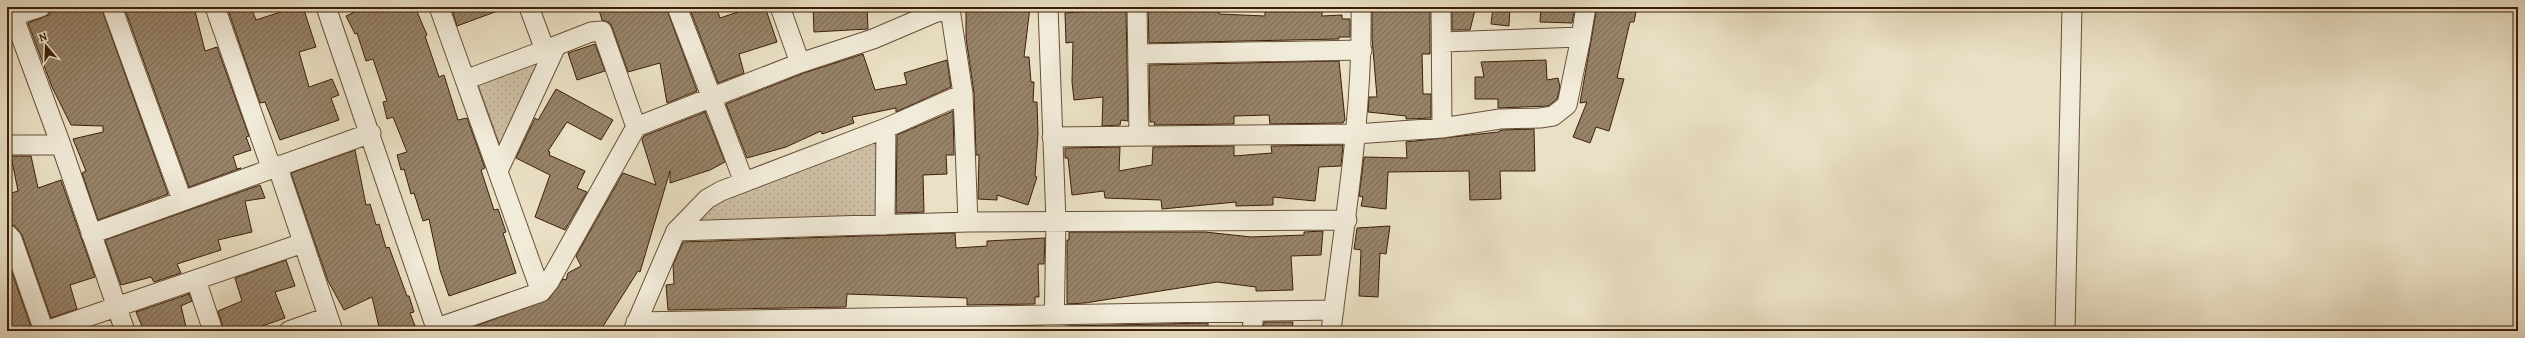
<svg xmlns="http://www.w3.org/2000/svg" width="2525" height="338" viewBox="0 0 2525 338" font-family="Alegreya,serif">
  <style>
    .park { fill: url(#park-dots); stroke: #856f56 }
    .building { fill: url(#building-hatch); stroke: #3d1f07 }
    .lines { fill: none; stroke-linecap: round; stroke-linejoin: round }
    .minor-casing { stroke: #684f36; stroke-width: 21 }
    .minor { stroke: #f1ebd9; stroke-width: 19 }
  </style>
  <defs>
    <pattern id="park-dots" width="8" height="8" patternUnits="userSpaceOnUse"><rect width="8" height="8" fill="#cdbfa5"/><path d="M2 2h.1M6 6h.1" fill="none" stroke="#b1a48d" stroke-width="1.8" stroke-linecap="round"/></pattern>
    <pattern id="building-hatch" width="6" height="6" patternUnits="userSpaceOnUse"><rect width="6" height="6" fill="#97836a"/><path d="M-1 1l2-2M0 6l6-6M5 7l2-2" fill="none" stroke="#7c6b55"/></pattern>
  </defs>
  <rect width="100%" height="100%" fill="#eae0c5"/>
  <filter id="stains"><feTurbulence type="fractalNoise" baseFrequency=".005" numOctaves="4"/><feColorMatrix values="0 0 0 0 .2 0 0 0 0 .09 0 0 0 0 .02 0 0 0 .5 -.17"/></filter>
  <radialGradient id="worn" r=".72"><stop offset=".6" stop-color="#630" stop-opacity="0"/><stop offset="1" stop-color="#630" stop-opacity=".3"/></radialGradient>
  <!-- park -->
  <path class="park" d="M542,56l-39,98 -27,-75z
    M878,136l3,85 -193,6 30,-27z"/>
  <!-- building -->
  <path class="building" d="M52,7h49l67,187 -70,26 -16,-47 4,-2 -13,-32 30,-7v-6l-32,-1 -19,-38 -24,-64 21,-8z
    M124,7h70l11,44 12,-4 32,89 -3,1 5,13 -18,6 4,13 4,-1 -52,19z
    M227,7h24l5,13 40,-13h7l13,40 -17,5 10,35 23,-8 7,16 -8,3 8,22 -59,20 -15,-38 -5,1z
    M365,7h50l12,28 -2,1 14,41 5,-2 14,45 9,-2 18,50 -4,2 13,40 4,-1 8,23 -3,1 13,40 -67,23 -9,-26 -11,-51 -6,2 -9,-28 -3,1 -7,-25 -3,1 -4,-15 10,-3 -14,-35 -6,2 -4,-17 4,-1 -14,-42 -7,2 -9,-28 -2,1 -9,-18z
    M451,7h52v2l-46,17z
    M598,7h68l31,84 -30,12 -7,-40 -32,9 -16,-45 -2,-4 -8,-3z
    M689,7h27l4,11 33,-11h12l12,35 -38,12 5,19 -26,10z
    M813,7h54l1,22 -54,3z
    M966,7h64l-6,50h5l2,25h3l-1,20h4l1,32 -3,42 2,1 -9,28 -31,-10v5l-19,-1 1,-44h-3l-2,-62 -8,-55z
    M1095,7h31l2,114 -7,-1 -1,5 -18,1 1,-29 -29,3 -2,-18 1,-40 -7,1 -1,-30 29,-2z
    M1148,7h72l-1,7 46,2v-9l57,1v8l20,-1v4h8v18h-11v2l-190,4z
    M1372,7h58v47h-8l1,40h8v24l-25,1v-3l-38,-4 1,-15h8l-5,-59z
    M1452,7l23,3 -5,20h-18z
    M1493,7h17l-1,19 -18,-2z
    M1541,7h34l-3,16 -32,-1z
    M1597,7h40l-3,15h-4l-13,56 7,1 -15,52 -13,-4 -6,16 -17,-6 14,-35 -7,1z
    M595,44l10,27 -28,9 -9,-27z
    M863,54l12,36 32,-6 -3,-11 43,-13 4,27 -55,25v-4l-44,9 2,6 -32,11 -1,-3 -35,16 -39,11 -21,-54 78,-31z
    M1546,60l1,20 11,-2 2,9 -3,12 -9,7 -50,2v-9h-23v-22h9l-3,-15z
    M1339,61l6,59 -2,3 -73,1 -1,-9 -35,1v8l-80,1 1,-3h-5l-1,-57z
    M556,89l57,31 -12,20 -34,-18 -19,29 2,1 -1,3 36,16 -8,17 10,4 -22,38 -30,-13 15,-42 -34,-17 19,-40 3,2z
    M953,111l1,44h-8l1,19 -24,1 1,37 -28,1 1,-78z
    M705,112l20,50 -15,8 -40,13v-12l-30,101 -2,-1 -38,60h-138l87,-32 14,-20 3,1 2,-7 13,-7 -5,-10 47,-83 33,12 -14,-45 2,-4z
    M1534,129l1,42h-35l1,28 -31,1 -1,-29 -81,1 -2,37 -25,-3 2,-9 -4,-1 5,-39 43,1 -1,-16 92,-10 3,-2z
    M1343,145l-2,21 -22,1 -4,34 -42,-4v8l-37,1v-4l-74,7 -1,-9 -56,-2 -1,-7 -32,4 -4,-37h-3v-10l55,-1 -1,24 33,-6 1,-18 81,-1v10l38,-3 -1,-7z
    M355,150l11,55 4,-1 6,21 3,-1 7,24 3,-1 18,49h2l5,16 -4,1 7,18h-37l-8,-34 -28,13 -16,-29 -37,-108z
    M11,156h20l7,32 23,-8 34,97 -25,8 7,24 -26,9 -29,-83 -7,-9 -8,-3v-16l5,-1 -4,-12 10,-3z
    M260,185l5,13 -20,3 7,31 -34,8 3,10 -44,14 4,9 -27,9 -3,-5 -30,8 -16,-45z
    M1390,226l-4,28 -6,-1 -2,44 -19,-1 2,-46 -7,-1 3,-21z
    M1323,231l-2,24 -30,1 2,34 -37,1v-4l-39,-5 -132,21 -18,1v-64h2v-8h136l46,5 53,-2v-3z
    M955,233l1,15 31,-2v-5l58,-3 -1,26h-6l1,33h-4v7l-68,1v-7l-120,-4 -1,13 -178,3 -2,-25 8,-1 -1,-19 10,-23z
    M7,258l24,69 -3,1 2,3h-23z
    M286,260l9,26 -20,6 10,26 -37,13h-24l-6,-20 24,-10 -7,-23z
    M189,294l3,7 -11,5 6,25h-43l-8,-19z
    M1264,322h29l-1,9h-29z
    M1208,323v8h-141v-5z
    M1035,326l1,5h-69v-4z
    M882,329v2h-130z"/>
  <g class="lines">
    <!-- minor casing -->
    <g class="minor-casing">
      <path id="minor" d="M10,7l51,138 64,186
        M112,7l70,193
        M215,7l56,160
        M326,7l111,324
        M439,7l102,285
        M677,7l67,175
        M780,7l20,56
        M1048,7l8,215 -2,109
        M1137,7l2,128
        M1441,7l1,121
        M13,16l28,-9
        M1581,37l5,-30
        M545,50l46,-18 11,-1 34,96
        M1139,54l223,-4
        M465,80l80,-30 -16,-43
        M1052,137l303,-3 87,-6 58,-9 40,-1 13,-2 14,-11 14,-68 -138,5
        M7,145h54
        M277,165l56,166
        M498,171l58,-125
        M885,225l1,-97
        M676,231l292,-9 379,-2
        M7,234l5,5 32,92
        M91,234l280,-101
        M196,280l17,51
        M636,322l698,-12
        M437,328l104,-36 8,-10 87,-155 164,-64 73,-24 61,-26 16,-4 13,85 5,128
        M46,331l257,-88
        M289,331l39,-14
        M633,331l43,-100 31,-32 14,-8 165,-63 77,-34
        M1252,331l2,-18
        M1331,331c13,-108 32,-215 30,-324
        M2065,331l7,-324"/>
    </g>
    <!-- minor -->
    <use href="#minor" class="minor"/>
  </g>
  <!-- margin -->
  <rect width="2525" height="338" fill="none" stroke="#eae0c5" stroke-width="24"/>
  <rect x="8" y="8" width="2509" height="322" fill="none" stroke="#3d1f07" stroke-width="2"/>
  <rect x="12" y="12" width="2501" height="314" fill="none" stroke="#3d1f07"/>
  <!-- north arrow -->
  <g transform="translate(46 46) rotate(341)" stroke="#f1ebd9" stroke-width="3" paint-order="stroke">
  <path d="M0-3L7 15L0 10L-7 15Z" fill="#3d1f07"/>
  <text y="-6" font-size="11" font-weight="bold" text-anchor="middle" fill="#3d1f07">N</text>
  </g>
  <rect width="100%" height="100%" filter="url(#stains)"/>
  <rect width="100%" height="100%" fill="url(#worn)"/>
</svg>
